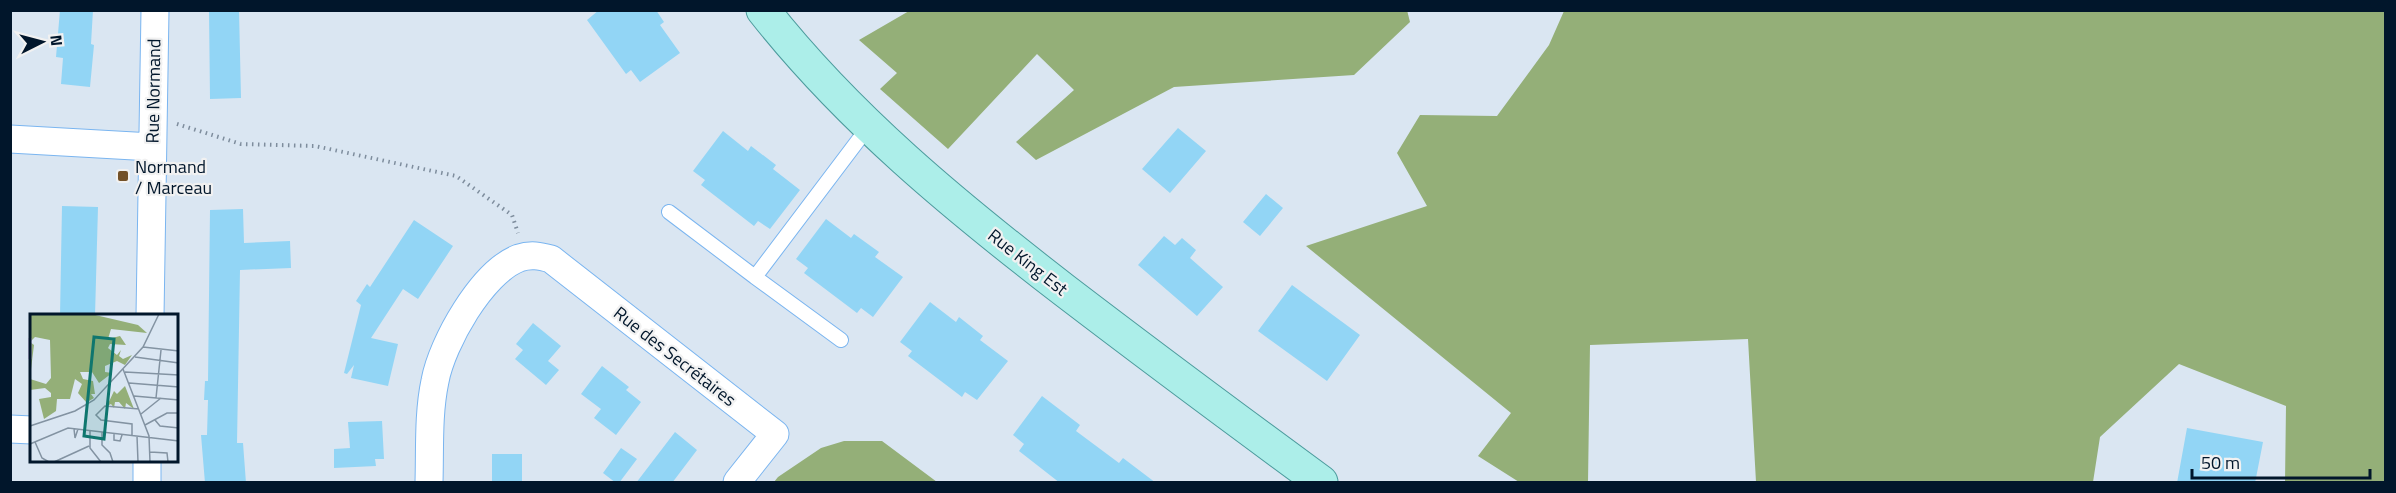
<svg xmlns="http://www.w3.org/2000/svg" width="2396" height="493" viewBox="0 0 2396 493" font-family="'Titillium Web',sans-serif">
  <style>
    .forest { fill: #94af78 }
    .building { fill: #92d5f5 }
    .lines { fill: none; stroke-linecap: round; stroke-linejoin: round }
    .service-casing { stroke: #7ab5f0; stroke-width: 16 }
    .minor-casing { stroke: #7ab5f0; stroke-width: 29 }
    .primary-casing { stroke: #4c9b9d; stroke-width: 35 }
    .path { stroke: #7e8d9d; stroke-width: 4; stroke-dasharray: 1.5 4.5; stroke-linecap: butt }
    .service { stroke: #fff; stroke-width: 14 }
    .minor { stroke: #fff; stroke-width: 27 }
    .primary { stroke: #aceee9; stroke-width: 33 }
    .poi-dot { fill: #735128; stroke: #f1f1f1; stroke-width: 2 }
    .labels { text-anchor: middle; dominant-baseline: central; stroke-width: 4.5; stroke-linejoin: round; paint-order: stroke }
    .street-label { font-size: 18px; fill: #01162b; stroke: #f1f1f1 }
    .poi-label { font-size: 18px; fill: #01162b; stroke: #f1f1f1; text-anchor: start }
    .inset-river { fill: none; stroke: #c7aadf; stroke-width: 3 }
    .inset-road { fill: none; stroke: #8393a2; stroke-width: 1.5 }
    .view { fill: #0f766e; fill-opacity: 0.15; stroke: #0f766e; stroke-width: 3 }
    .inset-edge { fill: none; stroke: #01162b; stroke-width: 3 }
  </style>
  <rect width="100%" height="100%" fill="#dae6f2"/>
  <!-- forest -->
  <path class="forest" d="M909,11l498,-1 3,12 -56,53 -180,12 -138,73 -20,-18 58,-52 -37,-36 -89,95 -68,-60 17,-16 -38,-33z
    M1564,11h821v471h-100l1,-76 -107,-42 -79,73 -7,45h-337l-8,-143 -158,6 -2,137h-69l-41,-26 33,-43 -205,-167 121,-40 -30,-53 23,-38 77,1 52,-71z
    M844,441h38l55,41h-163l4,-5 43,-29z"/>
  <!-- building -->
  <path class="building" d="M60,10h33l-2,34 3,1 -4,42 -29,-3 2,-26 -7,-1z
    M209,10h30l2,88 -31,1z
    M599,10h57l8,12 -4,3 20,28 -40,29 -9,-12 -5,4 -39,-54z
    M1178,128l28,23 -36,42 -28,-24z
    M723,131l25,20 3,-5 25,19 -3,4 27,21 -30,39 -12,-8 -4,5 -53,-41 4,-5 -12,-9z
    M1266,194l17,14 -23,28 -17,-14z
    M62,206l36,1 -3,109h-35z
    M243,209l1,34 46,-2 1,27 -51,2 -3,173h6l3,40h-41l-4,-48h6l1,-35h-4l1,-19h3l2,-171z
    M826,219l25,19 3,-4 25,18 -4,5 28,20 -30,40 -12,-9 -4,5 -53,-40 4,-5 -12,-9z
    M414,220l39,26 -35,53 -15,-10 -32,49 27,6 -10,42 -37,-8 3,-13 -7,9 -3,-1 17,-68 -5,-4 11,-17 3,3z
    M1164,236l11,9 7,-7 14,12 -6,8 33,29 -26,29 -59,-51z
    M1292,285l68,50 -33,46 -69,-50z
    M930,302l26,20 3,-5 24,19 -3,4 28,21 -31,39 -12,-8 -3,5 -54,-41 4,-5 -12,-9z
    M533,323l28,23 -13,15 11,9 -13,15 -31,-26 8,-9 -7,-6z
    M602,366l27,21 -3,3 15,12 -25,33 -22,-17 7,-9 -20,-15z
    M1042,396l38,29 -4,6 43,32 4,-5 33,25h-96l-41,-32 5,-7 -11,-9z
    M382,421l2,38h-9l1,7 -42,2v-19l16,-1 -2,-26z
    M2187,428l76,14 -8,41h-78z
    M675,432l22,18 -25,33h-36z
    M621,448l16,11 -18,24h-3l-13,-10z
    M492,454h30v29h-30z"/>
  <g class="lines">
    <!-- service casing -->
    <g class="service-casing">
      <path id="service" d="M669,212l86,65
        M841,340l-86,-63 114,-151"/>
    </g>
    <!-- minor casing -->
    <g class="minor-casing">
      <path id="minor" d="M10,139l142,8
        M150,316l5,-306
        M10,429l22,1
        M147,482v-20
        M429,482c1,-33 -1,-68 6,-101 7,-38 47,-109 84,-123 12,-4 21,-2 32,1l224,175 -38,48"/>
    </g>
    <!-- primary casing -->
    <g class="primary-casing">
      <path id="primary" d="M763,10c85,108 192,196 301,280 85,65 171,129 257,192"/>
    </g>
    <!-- path -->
    <path class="path" d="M177,124l64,20 74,2 141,30 56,39 6,18"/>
    <!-- service -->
    <use href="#service" class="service"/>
    <!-- minor -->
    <use href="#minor" class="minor"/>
    <!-- primary -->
    <use href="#primary" class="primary"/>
  </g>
  <!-- markers -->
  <rect class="poi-dot" x="117" y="170" width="12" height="12" rx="3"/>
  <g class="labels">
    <!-- street labels -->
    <g class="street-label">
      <text transform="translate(153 91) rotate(-89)">Rue Normand</text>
      <text transform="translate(1028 262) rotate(38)">Rue King Est</text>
      <text transform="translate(675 356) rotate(38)">Rue des Secrétaires</text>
    </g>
    <!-- poi labels -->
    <g class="poi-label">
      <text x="135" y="166">Normand<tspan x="135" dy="21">/ Marceau</tspan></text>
    </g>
  </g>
  <!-- overview -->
  <g transform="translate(30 314)">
    <rect width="148" height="148" fill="#dae6f2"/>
    <path d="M0,0h61l47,11 9,8 -36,-4 -3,10 12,-3 6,9 -16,-1 -2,4 9,7 4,-5 -2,6 4,3 9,-4 -7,10 -8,-4 -12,5v6l7,1 -13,10 -7,-11h-12l3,7 10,2 2,13h-4l3,4 -5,3 -2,-3 -1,4 -8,-9 4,-9 -7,-5 -5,20h-13l-1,12 -12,8 -5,-20 12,-2v-4l-6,-5 -15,2v-11l16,5 5,-6 -1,-38 -15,-3 -5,5 4,3 -4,32zM95,72l9,23 -8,-6 -1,6 -6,-7h-4l-1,6 -3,-4 -4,2 7,-15 3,3z" fill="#94af78"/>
    <path class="inset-river" d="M0,24v21"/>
    <path class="inset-road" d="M113,33l36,4M105,43l44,6M93,55l26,67 1,26M95,58l54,3M99,69l50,4M104,82l45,4M126,84l5,-48M111,100l20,-16M125,106l5,6 19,2M115,111l22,-12h12M0,112l45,-15 19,-11 49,-53 16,-33M44,115l1,9 3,-9M60,117v17l11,14M72,118v13l8,8 3,9M84,120v6l6,1 2,-6M102,122v-12l-31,-4 -5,-5 9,-9 34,3M107,122l1,26M5,128l7,16 7,4M0,130l38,-16 111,13M120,138l17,1 1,9M24,148l35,-16"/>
    <path class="view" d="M64,23l20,2 -10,100 -20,-3z"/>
    <rect width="148" height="148" class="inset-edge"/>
  </g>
  <!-- border -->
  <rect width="2396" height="493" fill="none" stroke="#01162b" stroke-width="24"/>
  <!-- north arrow -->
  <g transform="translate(42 42) rotate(84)" stroke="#f1f1f1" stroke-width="4.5" paint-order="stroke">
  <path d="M0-4.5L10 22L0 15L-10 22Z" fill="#01162b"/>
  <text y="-9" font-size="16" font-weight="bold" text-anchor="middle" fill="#01162b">N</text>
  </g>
  <!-- scale -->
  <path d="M2192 469v9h178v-9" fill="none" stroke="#01162b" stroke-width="3"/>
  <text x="2201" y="469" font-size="18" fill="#01162b" stroke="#f1f1f1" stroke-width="4.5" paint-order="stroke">50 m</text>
</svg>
